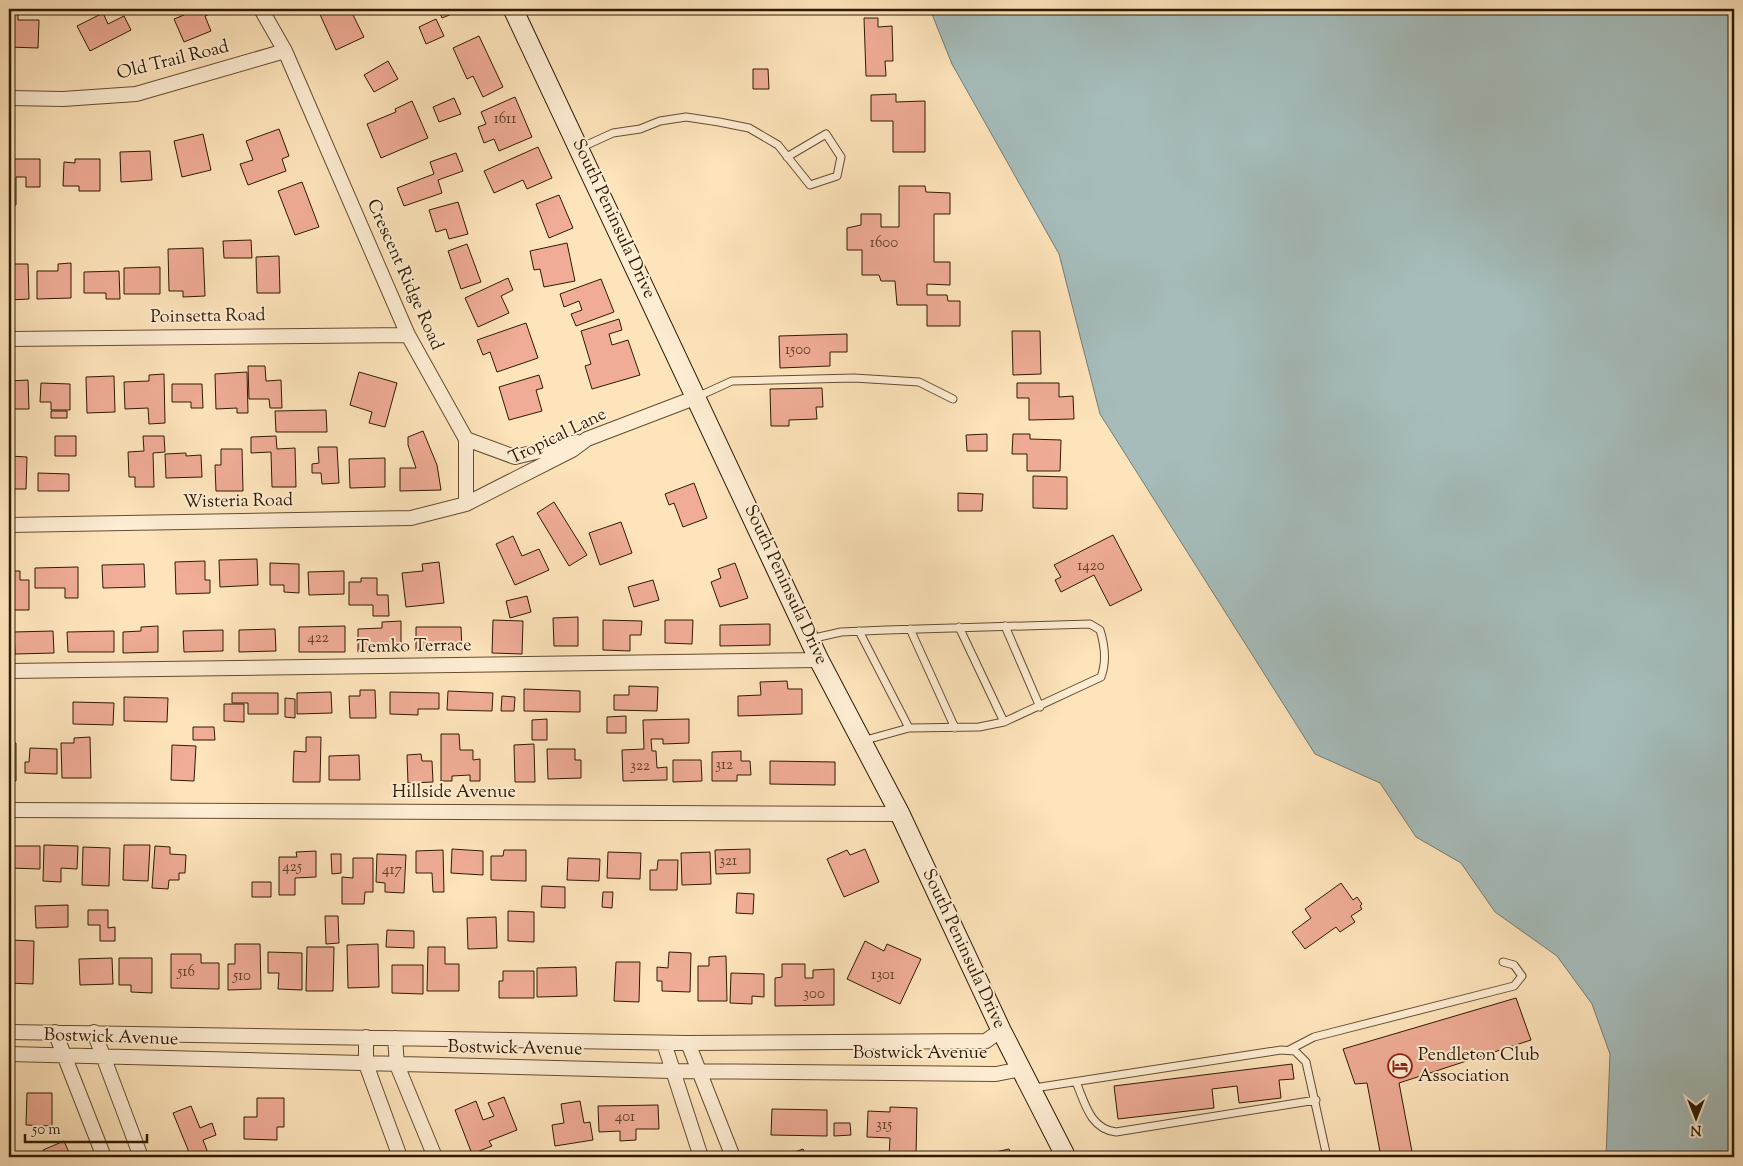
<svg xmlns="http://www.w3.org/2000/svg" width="1743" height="1166" viewBox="0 0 1743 1166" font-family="'Sorts Mill Goudy',serif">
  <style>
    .water { fill: #a5bcbb; stroke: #767b70 }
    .building { fill: #f0ac96; stroke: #2f1a00 }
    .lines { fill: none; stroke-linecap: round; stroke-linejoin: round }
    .service-casing { stroke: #634c2f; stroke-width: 9 }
    .minor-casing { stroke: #634c2f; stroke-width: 16 }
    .secondary-casing { stroke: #2f1a00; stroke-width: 21 }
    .service { stroke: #feedd3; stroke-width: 7 }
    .minor { stroke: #feedd3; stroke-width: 14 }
    .secondary { stroke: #feedd3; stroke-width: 19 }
    .labels { text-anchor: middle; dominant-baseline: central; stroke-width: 4; stroke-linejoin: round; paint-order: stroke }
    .number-label { font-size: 15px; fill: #5f3e26 }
    .street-label { font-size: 18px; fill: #2f1a00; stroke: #feedd3 }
    .poi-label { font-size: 18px; fill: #2f1a00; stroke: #feedd3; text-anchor: start }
  </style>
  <rect width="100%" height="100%" fill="#fee4bb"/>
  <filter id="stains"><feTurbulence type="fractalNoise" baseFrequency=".004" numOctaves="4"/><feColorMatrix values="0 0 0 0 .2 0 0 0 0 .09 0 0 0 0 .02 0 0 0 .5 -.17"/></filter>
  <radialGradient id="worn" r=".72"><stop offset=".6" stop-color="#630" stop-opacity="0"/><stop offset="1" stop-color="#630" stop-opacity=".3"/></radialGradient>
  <!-- water -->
  <path class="water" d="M930,9h804v1148h-128l4,-103 -18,-50 -35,-48 -62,-44 -34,-49 -45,-26 -36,-54 -65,-29 -215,-340 -41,-160 -107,-190z"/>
  <!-- building -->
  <path class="building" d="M9,9h9v11h21l-1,28 -29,-1z
    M181,9h33l1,3 -10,4 6,15 -27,11 -10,-23 10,-4z
    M322,9h28l14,28 -28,13 -18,-40z
    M438,9h26l-22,9z
    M103,13l5,11 16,-8 7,14 -41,21 -13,-25z
    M864,18h14v9l14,-1 1,35h-8l1,15h-20z
    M436,19l8,17 -18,8 -7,-17z
    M479,36l24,51 -20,10 -10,-21 -6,3 -14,-31z
    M388,61l10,18 -24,13 -10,-17z
    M753,69h15l1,20h-16z
    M896,94v8l29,-1v51h-32v-31h-22v-26z
    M515,97l17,40 -33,14 -5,-12 -10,4 -6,-16 8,-3 -5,-12z
    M454,98l7,16 -22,8 -6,-15z
    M412,101l16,37 -47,20 -14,-34 29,-12 -1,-3z
    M279,129l10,27 -7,3 4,12 -38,14 -8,-21 13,-4 -7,-19z
    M203,134l8,36 -29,7 -8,-36z
    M538,147l14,31 -25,11 -4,-9 -29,13 -10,-22z
    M150,151l2,29 -31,2 -1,-30z
    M456,153l7,18 -25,9 4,13 -38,13 -7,-18 37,-14 -4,-12z
    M9,159h31v28h-14v-10h-10v28h-7z
    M75,159h25v32h-21v-5h-16l1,-24 11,1z
    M302,182l17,45 -24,8 -17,-44z
    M899,186h26l1,6 24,1v21h-16v48h16v23l-23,-1v11h20l1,6h12v25h-33v-21h-30l-2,-24h-14l-2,-6h-17v-25h-15v-22l14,-3v-11h20v13h18z
    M559,195l14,33 -24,10 -13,-34z
    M458,202l10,32 -19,5 -3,-10 -10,3 -7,-22z
    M251,240l1,18h-28l-1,-17z
    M567,243l8,38 -31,6 -4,-18 -6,1 -4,-19z
    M467,244l14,38 -20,7 -13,-38z
    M203,248l2,48 -22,1v-6h-14l-1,-42z
    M279,256l1,37h-23l-1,-36z
    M71,263v35l-34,1v-28h21v-7z
    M9,264h19l1,35 -20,1z
    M160,267v27h-36v-26z
    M119,271l1,28h-14v-6h-22v-21z
    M508,278l5,12 -12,6 8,17 -31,14 -13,-29z
    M601,279l13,33 -38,14 -5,-12 11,-4 -3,-9 -15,6 -4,-13z
    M619,319l3,11 -13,4 3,11 16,-5 12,35 -48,14 -7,-23 6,-2 -10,-33z
    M526,323l12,35 -41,14 -7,-20 -7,3 -6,-15z
    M1012,331h28l1,43 -28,1z
    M847,334v18h-17v14l-50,2 -1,-32z
    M248,366h17l1,15 15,-1 1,28h-12l-1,-9h-20z
    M247,372l1,41h-11v-5l-21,1 -1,-35z
    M359,372l38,11 -12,44 -16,-4 3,-11 -22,-7z
    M164,374l1,49 -16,1 -1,-16 -23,1 -1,-27 25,-1v-6z
    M539,375l4,13 -7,2 6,21 -33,9 -10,-33z
    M114,376l1,36 -28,1 -1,-36z
    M28,380l1,29h-17v6h-3v-34z
    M41,383l29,1v26h-19v-8h-11z
    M1017,383h42v14l14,-1 1,23 -45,1v-22h-12z
    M172,384h30l1,24h-12v-6h-19z
    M822,388l1,19h-7l1,12 -28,1v6h-18l-1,-37z
    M326,410l1,22h-51l-1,-21z
    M51,411h16v7h-16z
    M423,431l14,34 4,25 -41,1v-23h16l-8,-23v-8z
    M987,434v17h-20l-1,-16z
    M1013,434h17v5l31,1 -1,31h-33v-17h-15z
    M55,436h21v20h-21z
    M143,436h21l1,16 -12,1 1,34h-19v-10h-6l-1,-25 16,-1z
    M276,436l1,13 18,-1 1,39h-24l-1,-35 -20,1v-16z
    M318,447h19l2,36 -17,1 -1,-11h-9v-9l7,-1z
    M221,449h21l1,42h-27l-1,-26h6z
    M186,453v3l15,-1 1,22 -36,1 -1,-24z
    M9,456l18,1 -1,32h-17z
    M385,458v29l-35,1 -1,-29z
    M38,473l31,1v17h-31z
    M1033,476l34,1v32l-34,-1z
    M694,483l13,35 -24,9 -9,-24 -5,2 -4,-11z
    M958,493l25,1 -1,17h-24z
    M554,502l33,53 -18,11 -32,-53z
    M621,522l11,31 -32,12 -11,-32z
    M1113,535l29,55 -32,16 -16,-31 -33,17 -6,-12 6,-3 -7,-12z
    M513,536l9,20 17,-7 10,21 -34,15 -19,-41z
    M257,559l1,26 -38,2 -1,-27z
    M205,561v19h5v13l-34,1 -1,-32z
    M439,562l5,41 -38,4 -4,-34 21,-2 -1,-7z
    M270,563l29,1v29l-15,-1v-7h-14z
    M735,563l13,35 -28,9 -9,-25 10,-4 -3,-9z
    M144,564l1,23 -42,1 -1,-23z
    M78,567v31h-13v-10h-30v-20z
    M9,571h11v9h9v30h-20z
    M344,571v23l-35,1 -1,-23z
    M361,578h16v17h11l1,21h-16v-11h-24v-23h12z
    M653,580l6,20 -25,7 -6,-20z
    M527,596l4,16 -21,6 -4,-17z
    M578,617v29h-24l-1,-28z
    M493,620l30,1 -1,33 -30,-1z
    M603,620l39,1 -1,14h-11v16l-27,-1z
    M665,620h28l-1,24 -27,-1z
    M401,621v30l-43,1v-23l24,-1v-6z
    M770,624v21l-50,1v-21z
    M158,626v26l-35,1v-21l18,-1v-4z
    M345,626v26h-46v-25z
    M416,627h45l1,23 -46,1z
    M275,629l1,22 -37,1v-22z
    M223,630v21l-39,1 -1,-21z
    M53,631l1,22 -39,1 -1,-22z
    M114,631v21h-46l-1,-20z
    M787,681l1,8h14v25l-64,2v-20l23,-1 -1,-13z
    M629,686l29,1 -1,24 -43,-1v-15h15z
    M524,689l56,2v21l-56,-1z
    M360,690h15l1,28h-26l-1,-22h11z
    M448,691l45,2 -1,18 -45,-1z
    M331,692l1,21 -35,1v-21z
    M390,692l49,1v16h-21v6l-28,-1z
    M232,693h46v21h-30v-11h-16z
    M502,696l13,1 -1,14h-13z
    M124,697l44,1 -1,24 -43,-1z
    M285,698l10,1v19l-10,-1z
    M73,702l41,1 -1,22 -40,-1z
    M224,704h20v18l-20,-1z
    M626,716v17h-19v-16z
    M547,719v21h-15v-20z
    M689,719v24l-26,1v-5h-12l1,12h4l1,17 10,-1v13l-44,1 -1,-31 22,-1 -1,-29z
    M193,727h21l1,13h-22z
    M441,734h18l1,16h13v10l7,-1v22h-10v-6l-18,1v5h-11z
    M90,737l1,41h-29l-1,-35h13v-5z
    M306,737h15l-1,45h-27l1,-31 12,1z
    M9,743h7v38l-7,-1z
    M534,744l1,38h-20l-1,-37z
    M172,745l24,1 -2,35 -23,-1z
    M30,748l27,1v25l-32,-1v-11h4z
    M547,749h28v11h6v18l-33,1z
    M741,751v10h9l1,14h-14v6h-25v-29z
    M421,754l1,7h10l1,21 -25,1 -1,-28z
    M359,755l1,25h-31v-24z
    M673,760h28l1,21 -29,1z
    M770,761l65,1v23l-65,-1z
    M44,845l34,1 -1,23 -16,-1v14l-18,-1z
    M124,845h26l-2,36 -25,-1z
    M9,846h31v23l-31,-1z
    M155,846l15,1v7l16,1 -1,18h-6v7h-10l-1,9 -16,-1z
    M83,847l27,1 -1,38 -27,-1z
    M452,849l31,2v24l-32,-2z
    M750,849v24l-34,1 -1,-24z
    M865,849l14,33 -35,15 -17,-38 20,-9 3,5z
    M443,850l1,42h-11l-1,-19h-16v-22z
    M504,850h22v31l-35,-1v-24h12z
    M316,851v26l-21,1v17h-16v-38h18l-1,-5z
    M608,852l33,1 -1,26 -33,-1z
    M710,852l1,32 -29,1 -1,-32z
    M331,854h10v19l-9,1z
    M377,854l29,1 -2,38 -19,-1v-9l-9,-1z
    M353,858h20v34h-8l-1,12h-22v-27l11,1z
    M568,858l32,1 -1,22 -32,-1z
    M658,860h20l-1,30h-27v-20h7z
    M252,882h19v15h-19z
    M1341,883l12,17 4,-3 5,7 -2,2 2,3 -11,7 4,6 -15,10 -4,-5 -31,22 -13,-17 19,-14 -6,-9z
    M542,886l23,1v21l-24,-1z
    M603,892h10l-1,16 -10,-1z
    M737,893l17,1 -1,20 -17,-1z
    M68,905v22l-32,1 -1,-22z
    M88,910h20v18l7,-1v14h-15v-16h-12z
    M508,911l26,1v30l-26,-1z
    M325,916h13l1,27 -13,1z
    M496,917l1,31 -29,1 -1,-31z
    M387,930l27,1v17l-28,-1z
    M11,940l23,1 -1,43 -24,-1z
    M865,941l19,10 3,-7 34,15 -21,45 -53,-25z
    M235,944h25l1,45 -33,1v-26h7z
    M378,944l1,43 -31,1 -1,-43z
    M307,947h27l-1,44h-27z
    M428,947h17v17h14v27h-32z
    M268,952l34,1v37l-24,-1 1,-16h-11z
    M669,952l22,1 -1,39 -28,-1v-10h-5v-14l11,1z
    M171,954h30v9h18v26l-48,-1z
    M726,956l1,45h-29v-35h11v-9z
    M112,958l1,26 -33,1 -1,-26z
    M119,958h33v35l-21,-1v-7h-12z
    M616,962h24l-1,40 -25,-1z
    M782,964h23v14h8v-8l21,-1v36l-59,1v-28l7,-1z
    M392,965h31v29l-31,-1z
    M576,967l1,29 -40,1v-29z
    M503,971h31v27h-35v-17h4z
    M731,973l33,1v23l-12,-1v8l-22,-1z
    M1516,998l15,42 -132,43 14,74h-32l-14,-74 -12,1 -12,-35z
    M1292,1064l2,15 -15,1 2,18 -42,5 -2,-17 -25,3 2,19 -96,11 -4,-33z
    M27,1093h25v33l-26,-1z
    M504,1097l13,33 -28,11 3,5 -20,8 -17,-44 21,-9 7,19 11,-4 -6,-13z
    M257,1098h27v29h-7v13l-33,-1v-22h13z
    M580,1101l4,22 6,-1 3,18 -38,6 -3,-21 12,-2 -3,-19z
    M658,1105l1,24h-23v11l-16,1v-10l-21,1 -1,-26z
    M191,1106l9,22 12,-5 4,12 -13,5 5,13 -10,4h-7l-18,-44z
    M890,1107l27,1 -1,49h-27l1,-19 -23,-1 1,-26 22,1z
    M772,1109l55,1v26l-56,-1z
    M834,1123h16l1,12 -17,1z
    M64,1141l7,16h-25l-3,-7z
    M803,1149l4,8h-27z
    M1009,1149l3,8h-39z"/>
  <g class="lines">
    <!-- service casing -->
    <g class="service-casing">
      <path id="service" d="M580,148l33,-15 27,-4 20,-8 26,-4 33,5 30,6 29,17 32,40 27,-9 4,-19 -15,-23 -39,23
        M697,397l35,-16 122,-3 65,4 34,17
        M1005,626l35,81
        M959,627l45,95
        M910,629l45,99
        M859,631l50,97
        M810,639l31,-7 45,-2 204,-6 10,6c5,16 7,31 1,47l-97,45 -25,5 -70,1 -47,13
        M1289,1050l25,-13 200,-51 8,-10 -8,-11 -11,-3
        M1076,1082c9,21 14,47 40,50l200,-32
        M1034,1088l247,-38 14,1 11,11 21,95"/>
    </g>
    <!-- minor casing -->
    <g class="minor-casing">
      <path id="minor" d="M261,9l24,42 123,284 58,104 49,18 62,-15
        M9,98l54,1 73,-5 149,-43
        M9,339l399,-4
        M466,504v-65
        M9,525l402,-7 55,-14 106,-54 15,-11 110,-42
        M9,671l810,-11
        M9,810l891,4
        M9,1032l679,11 298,-2 15,-11
        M55,1032l49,125
        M94,1032l47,125
        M366,1037v27l34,93
        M395,1038l2,27 38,92
        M664,1043l37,114
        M688,1043l45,114
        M9,1054l663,17 324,3 25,-5"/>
    </g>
    <!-- secondary casing -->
    <g class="secondary-casing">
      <path id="secondary" d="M513,9l306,651 81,154 101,216 65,127"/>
    </g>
    <!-- service -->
    <use href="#service" class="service"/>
    <!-- minor -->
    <use href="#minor" class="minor"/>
    <!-- secondary -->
    <use href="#secondary" class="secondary"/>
  </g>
  <!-- icons -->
  <defs>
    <g id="hotel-ring" transform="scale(1.25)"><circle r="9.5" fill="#feedd3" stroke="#8f2418" stroke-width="1.5"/><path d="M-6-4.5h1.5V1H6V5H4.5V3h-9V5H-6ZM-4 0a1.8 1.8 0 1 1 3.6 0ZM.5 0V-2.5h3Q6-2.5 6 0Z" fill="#8f2418"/></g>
  </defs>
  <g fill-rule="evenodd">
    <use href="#hotel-ring" x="1400" y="1066"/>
  </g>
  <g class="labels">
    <!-- number labels -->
    <g class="number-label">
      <text x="505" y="119">1611</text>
      <text x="884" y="243">1600</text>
      <text x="798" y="350">1500</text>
      <text x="1091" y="566">1420</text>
      <text x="318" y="638">422</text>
      <text x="724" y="765">312</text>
      <text x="640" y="766">322</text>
      <text x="728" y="861">321</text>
      <text x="292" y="867">425</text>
      <text x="392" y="870">417</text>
      <text x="186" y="972">516</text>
      <text x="883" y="975">1301</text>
      <text x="242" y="976">510</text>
      <text x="814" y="994">300</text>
      <text x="625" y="1117">401</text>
      <text x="884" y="1125">315</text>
    </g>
    <!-- street labels -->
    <g class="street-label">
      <text transform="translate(173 61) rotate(-14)">Old Trail Road</text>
      <text transform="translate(613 219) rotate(65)">South Peninsula Drive</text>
      <text transform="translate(404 275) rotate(66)">Crescent Ridge Road</text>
      <text transform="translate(208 317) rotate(-1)">Poinsetta Road</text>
      <text transform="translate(558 437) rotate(-26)">Tropical Lane</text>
      <text transform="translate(238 502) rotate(-1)">Wisteria Road</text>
      <text transform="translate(785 585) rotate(65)">South Peninsula Drive</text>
      <text transform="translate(414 647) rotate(-1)">Temko Terrace</text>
      <text x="454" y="793">Hillside Avenue</text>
      <text transform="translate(963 949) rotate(65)">South Peninsula Drive</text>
      <text transform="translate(111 1038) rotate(2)">Bostwick Avenue</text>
      <text transform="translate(515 1049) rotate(1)">Bostwick Avenue</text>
      <text x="920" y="1054">Bostwick Avenue</text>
    </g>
    <!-- poi labels -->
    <g class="poi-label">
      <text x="1418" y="1056">Pendleton Club<tspan x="1418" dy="21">Association</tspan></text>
    </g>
  </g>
  <!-- margin -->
  <rect width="1743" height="1166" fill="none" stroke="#fee4bb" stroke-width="30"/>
  <rect x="10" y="10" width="1723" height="1146" fill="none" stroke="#2f1a00" stroke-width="2.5"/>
  <rect x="15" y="15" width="1713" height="1136" fill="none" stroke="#2f1a00"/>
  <!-- north arrow -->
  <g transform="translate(1696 1118) rotate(180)" stroke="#feedd3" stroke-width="4" paint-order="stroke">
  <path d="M0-4L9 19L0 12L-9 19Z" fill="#2f1a00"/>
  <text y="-8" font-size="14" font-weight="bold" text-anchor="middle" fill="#2f1a00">N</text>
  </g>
  <!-- scale -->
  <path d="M25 1134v8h122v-8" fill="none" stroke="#2f1a00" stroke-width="2.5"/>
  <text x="32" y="1134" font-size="15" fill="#2f1a00" stroke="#feedd3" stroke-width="4" paint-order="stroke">50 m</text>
  <rect width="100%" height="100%" filter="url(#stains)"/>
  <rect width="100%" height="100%" fill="url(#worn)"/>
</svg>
